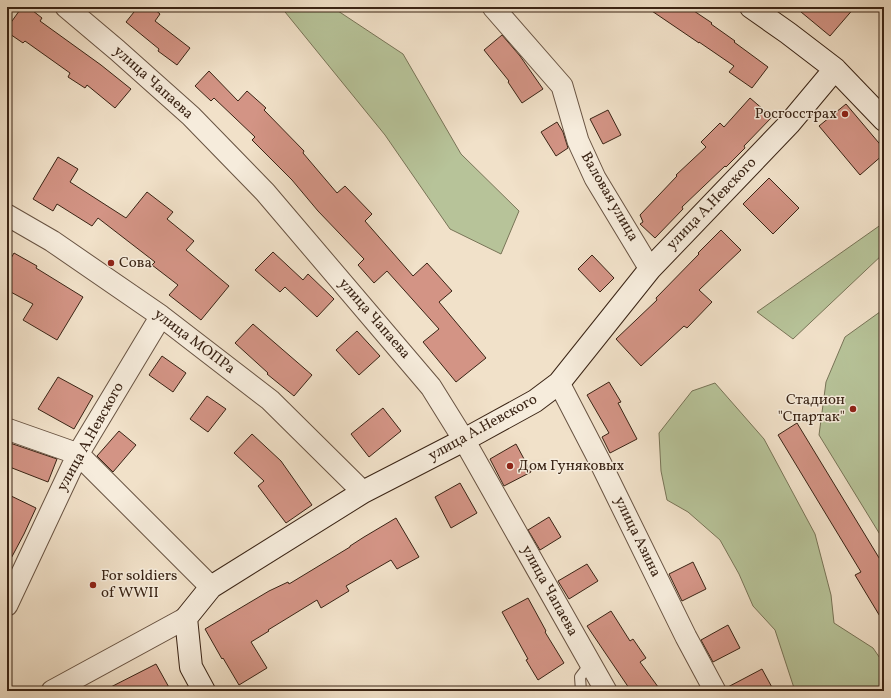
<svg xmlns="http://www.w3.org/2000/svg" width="891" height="698" viewBox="0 0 891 698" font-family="Vollkorn,serif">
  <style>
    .green { fill: #b7c399; stroke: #787457 }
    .building { fill: #d39485; stroke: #3a2415 }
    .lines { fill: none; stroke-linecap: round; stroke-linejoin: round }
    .lane-casing { stroke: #685342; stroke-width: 12 }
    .street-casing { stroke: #685342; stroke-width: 23 }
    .secondary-casing { stroke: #3a2415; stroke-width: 24 }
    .lane { stroke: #f6ecdc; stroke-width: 10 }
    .street { stroke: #f6ecdc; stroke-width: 21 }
    .secondary { stroke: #f6ecdc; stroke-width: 22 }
    .poi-dot { fill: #8f2418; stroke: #f6ecdc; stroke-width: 1.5 }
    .labels { text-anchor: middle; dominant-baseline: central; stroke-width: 3; stroke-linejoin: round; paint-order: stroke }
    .street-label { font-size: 15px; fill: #3a2415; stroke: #f6ecdc }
    .poi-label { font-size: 15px; fill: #3a2415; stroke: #f6ecdc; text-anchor: start }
  </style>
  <rect width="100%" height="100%" fill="#f1e1c9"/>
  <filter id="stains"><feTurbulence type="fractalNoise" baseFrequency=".005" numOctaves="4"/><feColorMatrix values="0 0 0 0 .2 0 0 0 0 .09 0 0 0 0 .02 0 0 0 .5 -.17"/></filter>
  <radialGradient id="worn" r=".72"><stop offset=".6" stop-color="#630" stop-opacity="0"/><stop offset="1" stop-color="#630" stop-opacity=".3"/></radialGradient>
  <!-- green -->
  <path class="green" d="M281,7h51l71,47 58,100 58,57 -18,43 -51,-25 -65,-94z
    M882,224l2,2v27l-91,86 -36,-27z
    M884,309v232l-65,-106 7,-53 19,-45z
    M715,383l49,56 51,95 16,61 3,28 39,25 11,16v27h-89l-20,-61 -22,-24 -14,-32 -19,-34 -32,-28 -21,-12 -6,-29 -2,-38 33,-42z"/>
  <!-- building -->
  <path class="building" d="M22,7h6l14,11 -2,3 61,44 30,24 -16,19 -28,-23 -2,3 -17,-11 2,-4 -45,-32 -2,2 -16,-11v-4z
    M138,7h14l8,7 -5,7 35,27 -13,17 -19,-14 1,-2 -33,-27z
    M646,7h42l24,16 -1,1 24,17 -1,1 34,25 -16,21 -23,-16 5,-6 -35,-24v1z
    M795,7h60l-25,29z
    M502,35l18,21 23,33 -21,14 -14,-21 1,-1 -25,-31z
    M209,71l29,30 9,-10 19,17 -2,2 40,41 -1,2 34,40 8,-7 27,28 -7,7 48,55 14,-13 25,28 -13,11 47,56 -30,24 -33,-40 16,-13 -52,-58 -13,12 -16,-18 6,-6 -46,-48 -26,-31 -40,-40 3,-3 -41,-39 -3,3 -16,-15z
    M750,98l22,19 -28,29 1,2 -19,19 -1,-1 -43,41 1,2 -28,29 -15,-14 3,-2 -3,-7 37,-39 -1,-1 30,-28 -5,-5 19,-19 4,4z
    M846,104l38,45v5l-24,21 -41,-49z
    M608,110l13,25 -18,9 -13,-25z
    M557,122l6,10 5,16 -12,8 -15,-24z
    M58,157l20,12 -8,13 56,36 21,-26 26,20 -6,7 27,22 -8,9 43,36 -28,34 -32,-25 9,-10 -26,-20 3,-3 -57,-44 -6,8 -35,-22 -4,7 -20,-12z
    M769,178l30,30 -26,26 -30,-30z
    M721,230l20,20 -42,40 13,12 -25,26 -3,-2 -43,40 -25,-27 41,-39 -1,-2 43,-44 -1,-1z
    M273,252l30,28 5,-6 26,25 -17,18 -32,-30 -5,5 -25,-22z
    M14,253l23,13 -1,2 47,29 -26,43 -34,-20 10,-16 -26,-14v-25z
    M592,255l22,23 -14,14 -22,-23z
    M253,324l59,51 -18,21 -27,-22 1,-1 -33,-30z
    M357,331l23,25 -21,19 -23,-25z
    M162,356l24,17 -13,19 -24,-17z
    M58,377l35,19 -19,33 -36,-20z
    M609,382l12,20 -3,1 19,36 -27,14 -8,-16 7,-4 -22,-38z
    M207,396l19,13 -18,23 -18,-13z
    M383,408l18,23 -32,26 -18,-23z
    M797,423l87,143v57l-29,-48 6,-3 -83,-137z
    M119,431l17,14 -23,27 -16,-16z
    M252,434l29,27 31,44 -26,18 -28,-37 6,-5 -30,-28z
    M7,442l50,17 -9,23 -41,-16z
    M516,444l15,28 -27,14 -14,-27z
    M460,483l17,30 -26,15 -16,-31z
    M7,494l29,14 -12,26 -17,32z
    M549,517l12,20 -21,13 -12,-20z
    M396,518l23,39 -22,12 -6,-9 -45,26 3,5 -28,17 -4,-8 -49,30 1,1 -18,11 16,26 -28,17 -16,-27 -1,1 -17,-30 64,-38 19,-9 1,2 61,-37v-1l14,-9z
    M693,562l13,27 -24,12 -13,-27z
    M587,564l11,17 -29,18 -11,-18z
    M528,598l18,33 -1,1 19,31 -26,17 -12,-20 2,-1 -26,-47z
    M611,611l19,30 3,-2 13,19 -6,4 21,29h-30l-44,-65z
    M728,625l12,23 -27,14 -12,-22z
    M156,664l15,27h-68z
    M762,669l12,22h-47l-1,-3z"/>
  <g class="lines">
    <!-- lane casing -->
    <g class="lane-casing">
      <path id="lane" d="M581,691l-1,-14 10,-13"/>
    </g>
    <!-- street casing -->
    <g class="street-casing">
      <path id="street" d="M66,7l51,43 74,66 74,76 166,195 33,53 142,251
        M493,7l69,79 16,55 17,37 55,91
        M7,215l45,26 109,75 109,84 93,92
        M559,383l41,79 86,175 29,54
        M7,429l71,25 133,133
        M7,605l71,-151 83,-138
        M52,691l134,-73"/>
    </g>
    <!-- secondary casing -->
    <g class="secondary-casing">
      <path id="secondary" d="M751,7l37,26 47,36 49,51
        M204,691l-13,-24 -5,-49 25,-31 152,-95 101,-52 71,-39 24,-18 91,-114 139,-145 46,-55"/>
    </g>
    <!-- lane -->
    <use href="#lane" class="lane"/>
    <!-- street -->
    <use href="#street" class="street"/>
    <!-- secondary -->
    <use href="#secondary" class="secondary"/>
  </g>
  <!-- markers -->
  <g class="poi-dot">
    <circle cx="845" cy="114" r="4"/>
    <circle cx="111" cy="263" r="4"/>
    <circle cx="853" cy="409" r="4"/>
    <circle cx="510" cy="466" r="4"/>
    <circle cx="93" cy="585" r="4"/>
  </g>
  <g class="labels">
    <!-- street labels -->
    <g class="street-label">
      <text transform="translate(153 83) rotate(42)">улица Чапаева</text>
      <text transform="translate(609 197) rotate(60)">Валовая улица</text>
      <text transform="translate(712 204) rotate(-46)">улица А.Невского</text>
      <text transform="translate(374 319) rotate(49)">улица Чапаева</text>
      <text transform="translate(194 342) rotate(37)">улица МОПРа</text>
      <text transform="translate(483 428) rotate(-29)">улица А.Невского</text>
      <text transform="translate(91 437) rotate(-61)">улица А.Невского</text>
      <text transform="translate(637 537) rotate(64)">улица Азина</text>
      <text transform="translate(549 591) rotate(61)">улица Чапаева</text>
    </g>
    <!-- poi labels -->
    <g class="poi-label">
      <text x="837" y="114" text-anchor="end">Росгосстрах</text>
      <text x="119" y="263">Сова</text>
      <text x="845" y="400" text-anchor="end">Стадион<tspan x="845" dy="17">"Спартак"</tspan></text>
      <text x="518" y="466">Дом Гуняковых</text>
      <text x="101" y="576">For soldiers<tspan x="101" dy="17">of WWII</tspan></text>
    </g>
  </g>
  <!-- margin -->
  <rect width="891" height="698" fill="none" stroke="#f1e1c9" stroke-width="24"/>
  <rect x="8" y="8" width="875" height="682" fill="none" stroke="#3a2415" stroke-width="2"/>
  <rect x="12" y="12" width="867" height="674" fill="none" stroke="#3a2415"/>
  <rect width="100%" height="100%" filter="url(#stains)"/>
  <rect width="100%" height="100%" fill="url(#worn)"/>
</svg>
